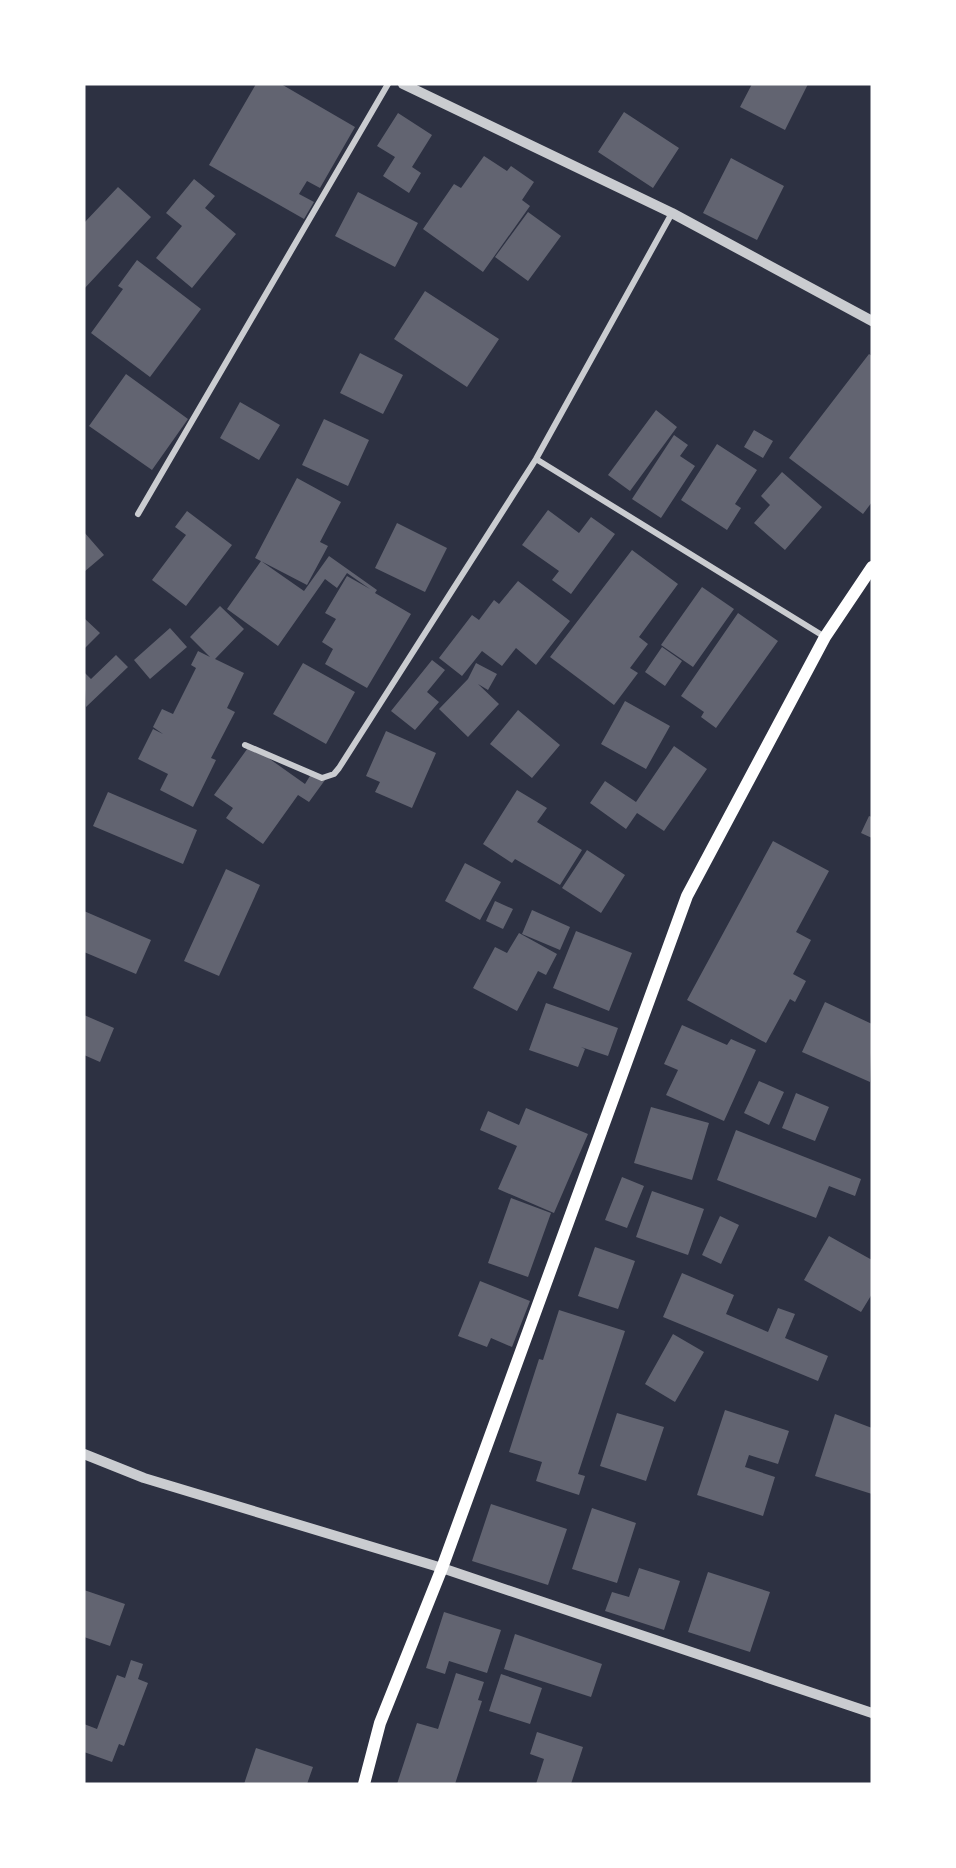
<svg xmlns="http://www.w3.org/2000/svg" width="956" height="1868" viewBox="0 0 956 1868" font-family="Mulish,sans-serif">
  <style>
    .building { fill: #626471 }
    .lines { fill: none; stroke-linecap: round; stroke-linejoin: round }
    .minor { stroke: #caccd0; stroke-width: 6 }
    .tertiary { stroke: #caccd0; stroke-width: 10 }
    .secondary { stroke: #fff; stroke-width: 12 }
  </style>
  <rect width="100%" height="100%" fill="#2d3142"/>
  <!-- building -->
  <path class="building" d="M256,84h25l74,43 -35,61 -13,-7 -8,13 15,8 -10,17 -95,-54z
    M752,84h56l-23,46 -45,-23z
    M624,112l55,36 -26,40 -55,-36z
    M398,113l34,22 -20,32 9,6 -12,20 -26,-17 12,-19 -18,-11z
    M484,156l23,15 4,-5 23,16 -12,18 8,6 -47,66 -60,-43 31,-45 7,4z
    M731,158l53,28 -27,54 -54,-27z
    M194,179l21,17 -10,12 31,26 -44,54 -36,-30 26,-32 -16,-13z
    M118,187l33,30 -67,72v-66z
    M358,192l60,31 -23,44 -60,-31z
    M528,212l33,24 -33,45 -33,-24z
    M137,260l64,49 -51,68 -59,-44 32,-44 -5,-3z
    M425,291l74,48 -32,48 -73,-48z
    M360,353l43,22 -20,39 -43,-21z
    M869,354l3,2v146l-9,12 -74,-56z
    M126,374l62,45 -36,51 -63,-44z
    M240,402l40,23 -21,35 -39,-22z
    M656,410l21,17 -47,64 -22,-16z
    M324,419l45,21 -21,46 -46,-21z
    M754,430l19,11 -10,17 -19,-11z
    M674,435l14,10 -8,11 15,10 -34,52 -29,-19z
    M717,444l40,26 -22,34 6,4 -14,22 -46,-30z
    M782,472l40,35 -37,43 -31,-27 16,-18 -9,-9z
    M297,478l44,24 -21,40 8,4 -21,39 -52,-27z
    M548,510l31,23 12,-16 24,17 -44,60 -19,-14 7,-9 -37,-26z
    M187,511l45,34 -46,61 -34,-26 34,-45 -11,-8z
    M397,523l50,25 -22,44 -50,-24z
    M84,532l20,23 -20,17z
    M632,550l46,34 -39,53 9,7 -18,24 8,5 -24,32 -64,-48z
    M329,556l48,34 -2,3 36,21 -44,74 -42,-24 8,-15 -11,-7 14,-23 -11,-6 22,-37 23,13 -23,-16 -10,15 -12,-9 -47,67 -51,-37 34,-48 43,30z
    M518,581l52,40 -34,44 -20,-17 -14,18 -20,-15 -20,25 -23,-18 33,-43 7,5 15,-20 5,4z
    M702,587l32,22 -41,58 -32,-22z
    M220,606l24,23 -29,30 29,14 -17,35 8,4 -24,46 5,2 -23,47 -33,-17 8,-16 -30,-15 15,-30 10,5 -10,-7 9,-18 11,5 23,-46 -5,-3 7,-14 12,6 -20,-20z
    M738,613l40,28 -62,87 -15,-11 3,-5 -23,-16z
    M84,618l16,15 -16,16z
    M170,628l17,19 -37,32 -16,-19z
    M662,647l20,14 -17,25 -20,-14z
    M116,655l12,12 -42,40 -2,-35 7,7z
    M432,660l13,10 -18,22 12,10 -24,28 -24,-19z
    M303,663l52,29 -29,52 -53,-30z
    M476,663l21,11 -9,16 -10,-6 21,20 -31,33 -29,-28 29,-30z
    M625,701l45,25 -24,43 -45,-25z
    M518,710l42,35 -28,33 -42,-34z
    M386,731l50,22 -24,55 -37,-16 5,-10 -14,-6z
    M250,745l55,39 8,-13 12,9 -16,22 -11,-7 -35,49 -37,-26 7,-10 -19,-13z
    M674,746l33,23 -43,62 -27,-18 -11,16 -36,-26 15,-22 31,21z
    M517,790l30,18 -10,14 45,28 -22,35 -45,-26 -3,4 -29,-19z
    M108,792l89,38 -14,34 -90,-38z
    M869,816l3,1v21l-11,-5z
    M773,841l56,30 -33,61 15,8 -18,34 13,7 -11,21 -5,-3 -24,44 -79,-43z
    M587,850l38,25 -24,38 -39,-25z
    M465,863l36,19 -21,38 -35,-19z
    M226,869l34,16 -41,91 -35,-15z
    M495,901l18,8 -10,20 -17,-8z
    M532,910l38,17 -10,23 -38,-16z
    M84,911l67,29 -15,34 -52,-22z
    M576,931l56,22 -23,58 -56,-23z
    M519,933l38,21 -11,21 -8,-4 -21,40 -44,-23 22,-41 12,6z
    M825,1002l47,22 -2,58 -68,-30z
    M546,1003l72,25 -10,28 -27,-9 4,2 -7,18 -49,-17z
    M84,1015l30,13 -14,34 -16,-7z
    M682,1025l45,20 4,-6 25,11 -32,71 -58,-26 12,-25 -14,-6z
    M759,1081l25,11 -15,33 -25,-12z
    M796,1093l33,14 -14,34 -33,-13z
    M651,1107l58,16 -17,57 -58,-17z
    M526,1108l62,26 -34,79 -56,-24 19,-43 -37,-16 8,-19 31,14z
    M736,1130l125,49 -6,17 -26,-10 -13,32 -99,-38z
    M622,1177l22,9 -17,42 -22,-8z
    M652,1191l52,18 -16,46 -52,-18z
    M511,1198l40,15 -23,64 -40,-14z
    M720,1216l19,9 -18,39 -19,-9z
    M829,1236l43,24v34l-11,18 -57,-32z
    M595,1247l40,14 -17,48 -40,-13z
    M682,1273l52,22 -8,19 42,18 10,-24 17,6 -10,24 43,18 -10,25 -155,-64z
    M480,1281l50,20 -18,46 -21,-9 -4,9 -29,-11z
    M559,1310l66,21 -47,143 7,2 -6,19 -43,-14 6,-19 -33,-10 30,-93 4,1z
    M673,1334l31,18 -29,50 -30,-18z
    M725,1410l64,21 -11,33 -29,-9 -4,12 30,10 -12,39 -66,-21z
    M617,1413l47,14 -18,54 -46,-15z
    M835,1414l37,14v66l-57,-18z
    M491,1504l76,25 -19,56 -76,-24z
    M592,1508l44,15 -19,60 -45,-14z
    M639,1568l41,13 -16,49 -59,-19 7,-19 17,5z
    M708,1572l62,20 -20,60 -62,-20z
    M84,1590l41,14 -15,42 -26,-9z
    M444,1612l57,18 -14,43 -38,-12 -4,13 -19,-6z
    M515,1634l87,30 -11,33 -87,-28z
    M131,1660l12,4 -5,15 10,4 -24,63 -5,-2 -7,18 -28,-10v-28l13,5 20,-54 8,3z
    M456,1673l28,9 -6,18 4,1 -27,83h-58l20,-61 21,6z
    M501,1674l41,14 -12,36 -41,-13z
    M537,1732l46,15 -12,37h-35l8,-25 -14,-5z
    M256,1748l57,19 -6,17h-63z"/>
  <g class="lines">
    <!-- minor -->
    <path class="minor" d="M536,459l289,178
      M138,514l250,-430
      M245,745l77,33 12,-4 5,-6 197,-309 136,-246"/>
    <!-- tertiary -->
    <path class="tertiary" d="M403,84l269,129 200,108
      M84,1454l60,24 298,90 430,145"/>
    <!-- secondary -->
    <path class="secondary" d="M364,1784l16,-61 62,-155 245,-672 138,-259 47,-70"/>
  </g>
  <!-- border -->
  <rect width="956" height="1868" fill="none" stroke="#ffffff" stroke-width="171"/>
</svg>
